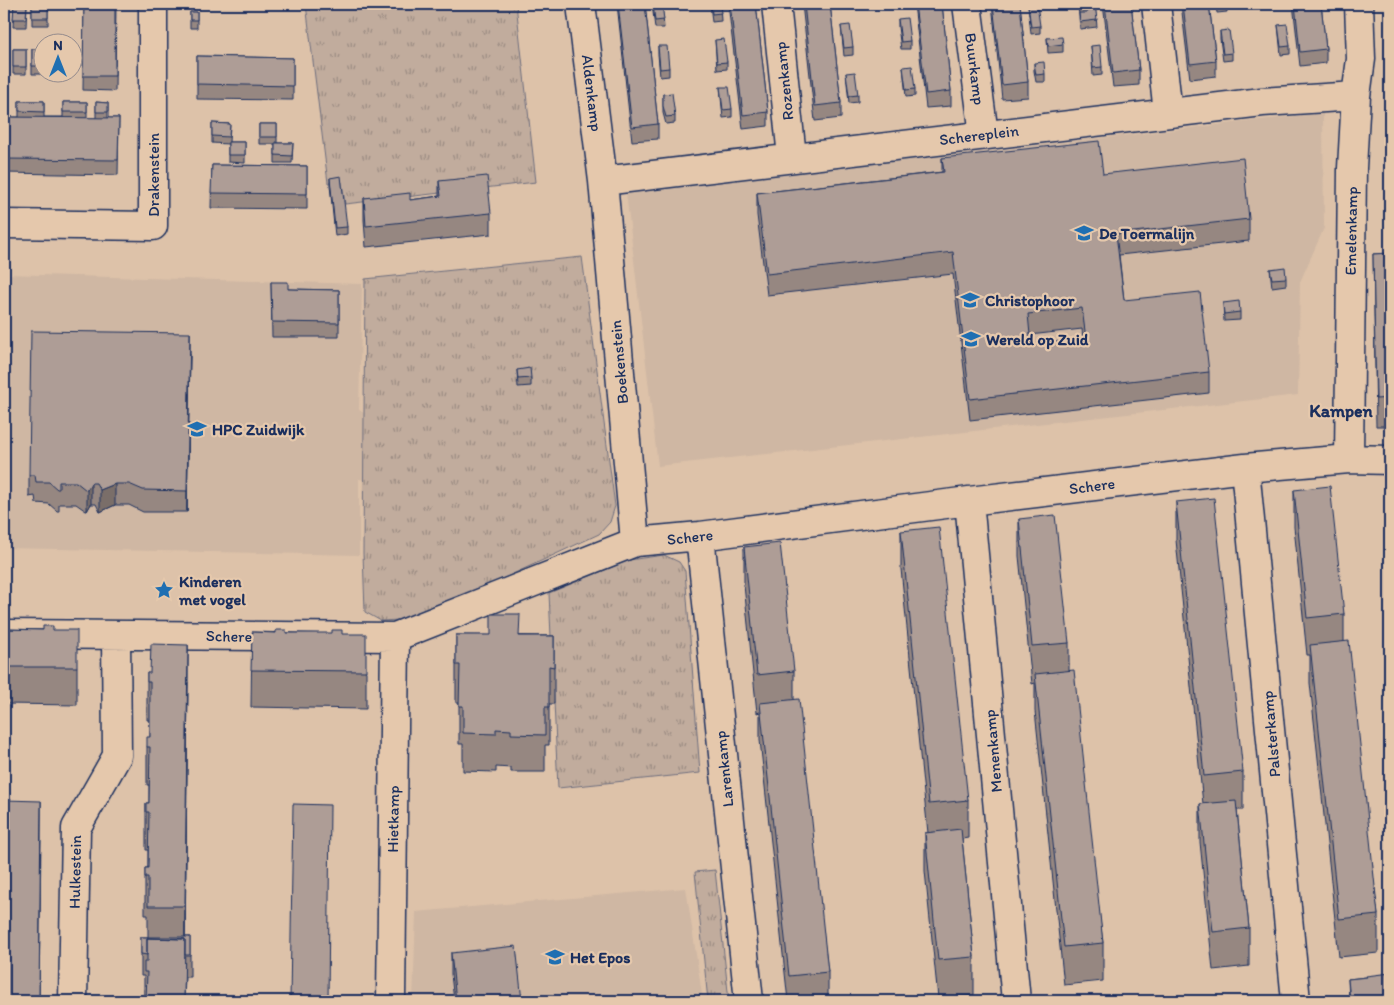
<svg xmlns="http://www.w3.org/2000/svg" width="1394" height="1005" viewBox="0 0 1394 1005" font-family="Itim,sans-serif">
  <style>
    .built { fill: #cfb7a3 }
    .grass { fill: url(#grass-tufts); stroke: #6e6e7e }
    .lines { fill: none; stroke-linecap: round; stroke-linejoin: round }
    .street-casing { stroke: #1b2f5e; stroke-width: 31 }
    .street { stroke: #e5c8ac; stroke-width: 28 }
    .wall { fill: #968781; stroke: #1b2f5e; fill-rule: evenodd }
    .shaded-wall { fill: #7a6e69; stroke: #1b2f5e }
    .building { fill: #ae9d96; stroke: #1b2f5e; fill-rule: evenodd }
    .labels { text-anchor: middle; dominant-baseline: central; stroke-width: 4.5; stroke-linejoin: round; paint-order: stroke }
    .street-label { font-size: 16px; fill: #1b2f5e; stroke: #e5c8ac }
    .poi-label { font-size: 16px; font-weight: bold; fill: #1b2f5e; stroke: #e5c8ac; text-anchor: start }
    .neighbourhood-label { font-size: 18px; font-weight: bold; fill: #1b2f5e; stroke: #e5c8ac }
  </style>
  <defs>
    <pattern id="grass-tufts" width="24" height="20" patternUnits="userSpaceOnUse" patternTransform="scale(1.25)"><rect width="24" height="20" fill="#c1ac9d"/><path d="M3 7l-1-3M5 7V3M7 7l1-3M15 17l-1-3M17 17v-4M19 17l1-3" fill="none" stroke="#9c8c83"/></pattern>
  </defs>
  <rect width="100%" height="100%" fill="#ddc2a9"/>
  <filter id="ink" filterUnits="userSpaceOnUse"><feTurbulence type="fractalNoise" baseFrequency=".02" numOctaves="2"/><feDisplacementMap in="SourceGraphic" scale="10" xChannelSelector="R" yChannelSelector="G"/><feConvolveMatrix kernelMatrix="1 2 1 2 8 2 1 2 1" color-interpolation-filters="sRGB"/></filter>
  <g filter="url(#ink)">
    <!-- built -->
    <path class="built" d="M1323,113l1,115 -24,54 -2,113 -640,71 -32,-274z
      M4,274l358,10 -3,126 62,37 -12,42 -50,-10v76l-355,-7z
      M686,888l17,113h-290l3,-89z"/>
    <!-- grass -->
    <path class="grass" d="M306,4h210l20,178 -191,22 -3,-22 -14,1z
      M582,257l33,249 -5,16 -11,12 -183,85 -35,2 -16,-9 -2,-59 2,-274z
      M664,555l15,7 6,9 15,202 -142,15 -9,-195 80,-33z
      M715,870l14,131h-21l-13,-129z"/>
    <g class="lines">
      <!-- street casing -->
      <g class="street-casing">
        <path id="street" d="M581,4l22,177 32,361
          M776,4l16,153
          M967,4l17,131
          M1156,4l12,109
          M603,181l659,-79 94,-6
          M4,224l149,2v-222
          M1349,459l3,-291 4,-72 5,-37 -2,-55
          M1245,468l51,533
          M969,501l47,500
          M700,536l49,465
          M4,634l391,3 240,-95 65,-6 269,-35 276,-33 104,-9 41,1
          M73,1001l3,-173 41,-72 -1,-121
          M391,1001l4,-364"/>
      </g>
      <!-- street -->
      <use href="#street" class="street"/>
    </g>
    <!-- wall -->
    <path class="wall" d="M14,4h13l-1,23h-13z
      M32,4h16v21h-16z
      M84,4h32l-1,87 -32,-1z
      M617,4h28l13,120v15l-26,2z
      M652,4h10l2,24h-9z
      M710,4h10l1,17 -9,1z
      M728,4h28l12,108v14l-25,3z
      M802,4h28l11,99v15l-26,3z
      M838,4h9v3l-9,1z
      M914,4h28l9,87v15l-25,2z
      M992,4h28l8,78v15l-26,2z
      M1078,4h17l2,23 -17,2z
      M1103,4h28l8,66v15l-26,2z
      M1181,4h28l7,57v15l-26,3z
      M1216,4h10l1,8 -10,1z
      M1275,4h9v2l-9,1z
      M1293,4h28l5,45v14l-26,3z
      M1028,5l12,21v7l-9,1z
      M190,12h7v16h-7z
      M898,19l12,22v8h-9l-3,-22z
      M1278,25l12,21v8l-9,1z
      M841,26l12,21v8l-9,1z
      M1220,31l12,22v7l-9,1 -3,-22z
      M1047,38l16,6v8l-15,1z
      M715,40l12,22v7l-10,1z
      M658,46l11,22v8l-9,1 -2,-23z
      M1091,46l11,21v8l-9,1z
      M13,49h13v25h-13z
      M32,49h10v23h5v2h-15z
      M197,56l96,2v42l-96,-1z
      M1034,63l11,11v8h-9l-2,-11z
      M903,67l12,22v7l-9,1z
      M846,73l12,22v7l-9,1z
      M720,87l12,22v8l-9,1z
      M663,94l12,22v7l-9,1 -3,-11z
      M19,101h25v16h19v-15h24v16h9v-16l12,1v15h11l-1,57 -114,-2v-56h15z
      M212,123l18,1 -1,18h16v21l-17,-1v-18l-16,-1z
      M259,124h18v19h16l-1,20h-17v-19h-16z
      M942,158l161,16 146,45v22l-130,14 5,45 85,72v21l-239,27 -17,-146 -186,21 -10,-80v-22l185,-21zM1082,329l1,10 -52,6 -1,-10z
      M212,165l95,1v43l-96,-1z
      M330,178l17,49v7l-12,2 -5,-51z
      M439,181l52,32v21l-125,13 -2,-27v-22l46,2 29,-4z
      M1390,253v173h-14l-3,-172z
      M1270,269l16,9v7l-14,2z
      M271,282l17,7 51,1v47h-67z
      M1223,303l17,9v8l-16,1z
      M190,354l-3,158h-44l-14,-7h-14l-15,7 -4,-8h-5l-4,7h-1l-10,-7h-17v7h-2l-8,-7 -13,-1 -1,-7 -6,1v-22z
      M517,370l14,8v8l-13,1z
      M1294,490l50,124v28l34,273v38l-39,4 -29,-274v-28h-3l-13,-128z
      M1176,502l67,270v38h-6l12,118v38l-36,4 -13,-128v-38h3l-27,-264z
      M1019,519l50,124v28l34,272v38l-39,4 -29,-274v-28l-3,1 -13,-128z
      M901,531l67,269v38l-6,1 12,118v38l-36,3 -13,-127v-38h3l-27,-264z
      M744,547l50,124v28l34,273v29h-40l-28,-261v-28l-3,1 -13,-128z
      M4,629l49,1 24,37v38l-73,-1z
      M252,632l90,2 24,38v37l-115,-2z
      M456,635l98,1v68h-5v41h-4v27h-34v-4l-15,-1v5l-33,-1v-27h-4v-41h-3z
      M147,673l41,9 -3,255h5v40h-5l-1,24h-40v-25h-3v-39h7v-22h-3v-47h3v-18h-2v-47h3v-18h-2v-38l3,-10v-17h-3z
      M451,953l71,48h-68l-3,-27z
      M1390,973v28h-41l-1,-22 18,-2z"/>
    <!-- shaded-wall -->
    <path class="shaded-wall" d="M190,333v21l-3,158v-21z
      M91,483v21l-4,7v-21z
      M115,484v21l-15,7v-22z
      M188,645v37l-3,262v-38z
      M41,801v37l-2,163z"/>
    <!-- building -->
    <path class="building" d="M14,4h13l-1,15h-13z
      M32,4h16v14h-16z
      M84,4h31v72h-32z
      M618,4h27l13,120 -26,3z
      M653,4h9l2,16 -9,1z
      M711,4h9l1,9 -9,1z
      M730,4h26l12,108 -25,3z
      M804,4h26l11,99 -26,3z
      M915,4h27l9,87 -25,3z
      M993,4h27l8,78 -26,3z
      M1034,4h3l3,22 -9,1 -3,-22z
      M1078,4h17l2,16 -17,2 -1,-9h8v-5l-8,1z
      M1105,4h26l8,66 -26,3z
      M1183,4h26l7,57 -26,3z
      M1217,4h9l1,1 -10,1z
      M1295,4h26l5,45 -26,3z
      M190,12h7v8h-7z
      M907,18l3,23 -9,1 -3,-23z
      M1287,24l3,22 -9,1 -3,-22z
      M850,25l3,22 -9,1 -3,-22z
      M1229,30l3,23 -9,1 -3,-23z
      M1062,37l1,7 -15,2 -1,-8z
      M724,39l3,23 -10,1 -2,-23z
      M1100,45l2,22 -9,1 -2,-22z
      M658,46h9l2,22 -9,1z
      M13,49h13v18h-13z
      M32,49h10v17h-10z
      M197,56l96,2v28l-96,-2z
      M1044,62l1,12 -9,1 -2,-12z
      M912,66l3,23 -9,1 -3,-23z
      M855,72l3,23 -9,1 -3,-23z
      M720,87h9l3,22 -9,1z
      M672,93l3,23 -9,1 -3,-11v-12z
      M19,101h25v11l-25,-1z
      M63,102h24v10h-24z
      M96,102l12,1v9h-12z
      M4,117l115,1 -1,42 -114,-1z
      M212,123l18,1 -1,13 -17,-1z
      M259,124h18v13h-18z
      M1099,141l4,33 140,-16 6,61 -133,15 8,66 76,-8 9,80 -239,27 -17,-147 -186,22 -10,-81 187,-21 -2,-14zM1082,308l4,31 -55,6 -3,-31z
      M228,142h17v13h-17z
      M275,143h18l-1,13 -17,-1z
      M212,165l95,1v28l-96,-1z
      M341,176l6,51 -12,1 -5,-50z
      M487,176l4,37 -125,13 -2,-28 46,-5v7l31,-4 -2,-15z
      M1390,253v145l-14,1 -3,-145z
      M1285,267l1,11 -14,1 -2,-10z
      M271,282h17v7l51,1v33l-67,-1z
      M1239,301l1,11 -16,2 -1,-11z
      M31,331l159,2 -3,158 -44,-1 -14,-6h-14l-15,6 -4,-7h-5l-4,7h-1l-10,-8h-17v7h-2l-8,-7h-13l-1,-7h-6z
      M530,368l1,10 -13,1 -1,-9z
      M1330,486l14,128 -37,4 -13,-128z
      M1214,498l29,274 -39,4 -28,-274z
      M1055,515l14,128 -37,3 -13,-127z
      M939,527l29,273 -39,4 -28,-273z
      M780,543l14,128 -37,4 -13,-128z
      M491,614h29l-1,22h35v31l-5,-1v41h-4v28l-34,-1v-4l-15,-1v5l-33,-1v-27h-4l1,-41h-4v-30h35z
      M43,626h10v4h24v37h-73v-38l39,1z
      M276,630h10v3h46v-3h10v4h24v37l-115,-1 1,-38 24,1z
      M1349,641l29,274 -39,4 -29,-274z
      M151,644l37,1 -3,261h-37v-29h-3v-9h3l1,-56h-3v-9h3l1,-56h-3v-10h3v-55h-3v-9h3z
      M1074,670l29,273 -39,4 -29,-273z
      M799,699l29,273 -39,4 -29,-273z
      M4,800l37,1 -2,200h-35z
      M1236,801l13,127 -36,4 -13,-128z
      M293,804l37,1 -2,196h-38z
      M961,829l13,128 -36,3 -13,-127z
      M141,937h49v18h-5v-16l-38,-1v17l-6,-1z
      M147,938l38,1 -1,62h-38l1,-29h-3v-10h3z
      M516,946l6,55h-66l-5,-48z
      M1390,973v26l-19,2h-21l-2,-22 19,-2 -1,-1z
      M1157,997v4h-38z"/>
  </g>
  <!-- icons -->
  <defs>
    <g id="school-bare" transform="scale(1.5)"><path d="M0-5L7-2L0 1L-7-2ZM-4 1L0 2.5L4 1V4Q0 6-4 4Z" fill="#1f6fb2" stroke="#e5c8ac" stroke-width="2.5" paint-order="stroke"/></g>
    <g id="sight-bare" transform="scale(1.5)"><path d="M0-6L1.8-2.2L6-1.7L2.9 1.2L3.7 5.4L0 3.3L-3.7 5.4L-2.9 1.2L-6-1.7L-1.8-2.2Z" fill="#1f6fb2" stroke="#e5c8ac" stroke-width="2.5" paint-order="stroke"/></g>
  </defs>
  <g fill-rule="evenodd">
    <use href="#school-bare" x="1084" y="233"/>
    <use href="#school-bare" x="970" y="300"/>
    <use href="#school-bare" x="971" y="339"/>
    <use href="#school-bare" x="197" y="429"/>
    <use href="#sight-bare" x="164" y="590"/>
    <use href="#school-bare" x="555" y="957"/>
  </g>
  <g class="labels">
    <!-- street labels -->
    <g class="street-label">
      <text transform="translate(975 69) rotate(83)">Buurkamp</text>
      <text transform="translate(784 81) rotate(-96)">Rozenkamp</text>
      <text transform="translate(592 93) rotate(83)">Aldenkamp</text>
      <text transform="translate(979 135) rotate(-7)">Schereplein</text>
      <text transform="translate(153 175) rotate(-90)">Drakenstein</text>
      <text transform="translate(1351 231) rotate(-89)">Emelenkamp</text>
      <text transform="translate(619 362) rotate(-95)">Boekenstein</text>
      <text transform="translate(1092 486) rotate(-7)">Schere</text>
      <text transform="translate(690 537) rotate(-6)">Schere</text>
      <text transform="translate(229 636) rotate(1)">Schere</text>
      <text transform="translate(1271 734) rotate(-95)">Palsterkamp</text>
      <text transform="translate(993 751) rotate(-95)">Menenkamp</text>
      <text transform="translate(724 769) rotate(-96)">Larenkamp</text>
      <text transform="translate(393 819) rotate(-89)">Hietkamp</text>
      <text transform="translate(75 872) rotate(-89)">Hulkestein</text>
    </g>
    <!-- poi labels -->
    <g class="poi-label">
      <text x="1099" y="233">De Toermalijn</text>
      <text x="985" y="300">Christophoor</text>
      <text x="986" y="339">Wereld op Zuid</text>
      <text x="212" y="429">HPC Zuidwijk</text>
      <text x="179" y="581">Kinderen<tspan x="179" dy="18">met vogel</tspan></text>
      <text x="570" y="957">Het Epos</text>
    </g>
    <!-- neighbourhood labels -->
    <g class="neighbourhood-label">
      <text x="1341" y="411">Kampen</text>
    </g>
  </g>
  <!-- margin -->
  <rect width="1394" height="1005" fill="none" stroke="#e5c8ac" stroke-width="20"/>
  <rect x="10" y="10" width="1374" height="985" fill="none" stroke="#1b2f5e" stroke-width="2" filter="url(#ink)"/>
  <!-- north arrow -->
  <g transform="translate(58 58)"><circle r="24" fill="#e5c8ac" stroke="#948b8d"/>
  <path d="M0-4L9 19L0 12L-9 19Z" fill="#1f6fb2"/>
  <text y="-8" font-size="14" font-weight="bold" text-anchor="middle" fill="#1b2f5e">N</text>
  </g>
</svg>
